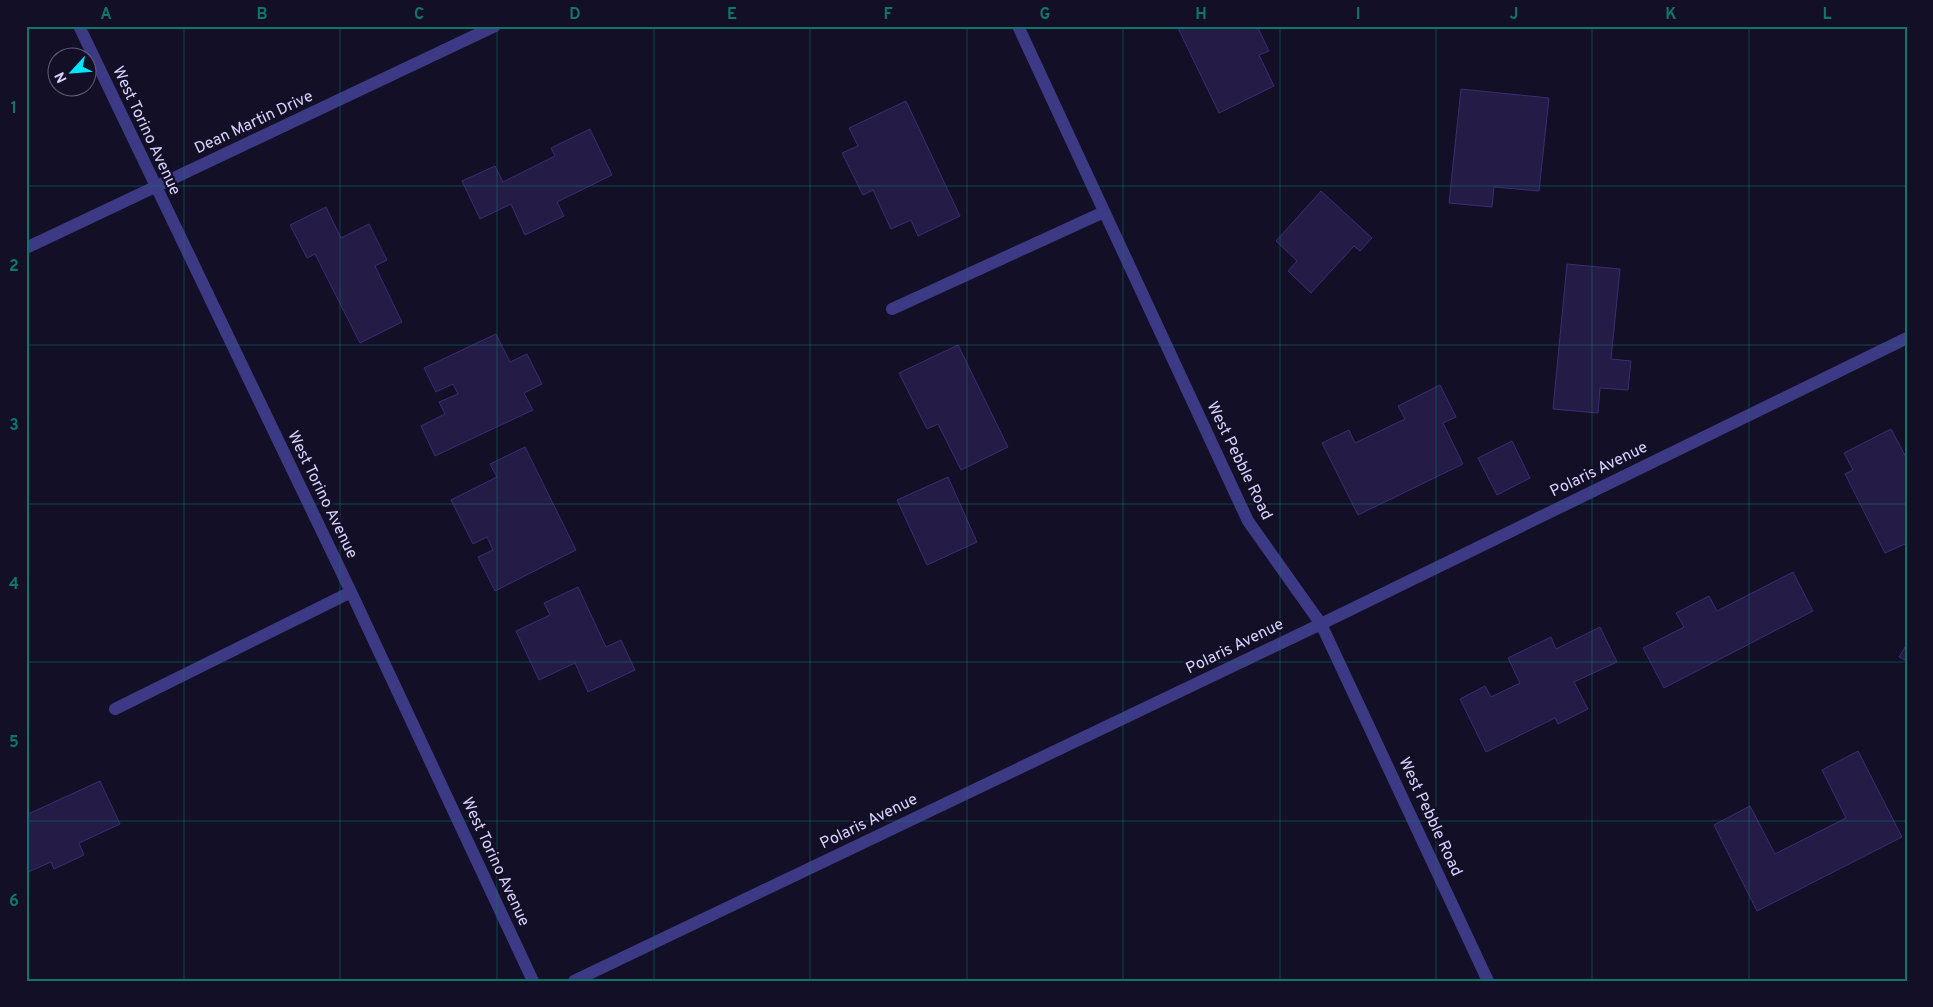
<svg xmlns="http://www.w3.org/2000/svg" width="1933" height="1007" viewBox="0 0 1933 1007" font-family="Overpass,sans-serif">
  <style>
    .building { fill: #241b47; stroke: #3b2d73 }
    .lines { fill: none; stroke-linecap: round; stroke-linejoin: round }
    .minor { stroke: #3d3a85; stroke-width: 12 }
    .grid { fill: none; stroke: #0f766e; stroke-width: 1; stroke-opacity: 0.55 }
    .labels { text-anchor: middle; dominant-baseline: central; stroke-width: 4.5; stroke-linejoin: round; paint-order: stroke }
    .street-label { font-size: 16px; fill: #d9d4ff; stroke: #130f26 }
    .neatline { fill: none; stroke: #0f766e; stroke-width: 2 }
    .grid-label { font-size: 16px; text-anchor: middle; font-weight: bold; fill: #0f766e }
  </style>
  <rect width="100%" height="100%" fill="#130f26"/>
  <!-- building -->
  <path class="building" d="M1177,26h80l12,25 -10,4 15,31 -55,27z
    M1461,89l88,9 -10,93 -45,-4 -2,20 -43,-4z
    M906,101l54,115 -42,20 -7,-16 -20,9 -18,-39 -10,5 -21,-42 16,-7 -9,-18z
    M590,129l22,46 -55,27 7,14 -39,19 -14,-31 -31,15 -18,-38 33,-15 8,16 52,-26 -4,-8z
    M1321,191l51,47 -12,13 -6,-5 -43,47 -23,-22 9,-10 -21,-20z
    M326,207l15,31 28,-14 18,36 -12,6 27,56 -42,21 -45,-89 -8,4 -17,-33z
    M1567,264l53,5 -9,90 20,2 -3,29 -28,-2 -2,25 -45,-4z
    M496,334l14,28 17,-8 15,30 -18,9 9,17 -98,46 -14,-30 24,-12 -6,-12 19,-8 -5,-10 -17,8 -12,-24z
    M958,345l50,102 -47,23 -23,-46 -11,5 -28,-56z
    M1440,385l16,32 -13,6 20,41 -105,51 -36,-72 27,-13 6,13 50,-24 -7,-13z
    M1891,429l16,30v84l-22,10 -40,-79 8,-4 -9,-17z
    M1512,441l18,37 -33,17 -19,-37z
    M525,447l51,103 -81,41 -17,-34 15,-7 -6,-13 -14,7 -22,-44 46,-23 -7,-13z
    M948,477l29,65 -50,23 -30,-65z
    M1793,572l20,39 -149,77 -21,-40 41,-21 -8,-14 33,-17 8,15z
    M578,587l28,60 15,-7 14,30 -47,22 -13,-29 -36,17 -23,-49 34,-16 -6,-12z
    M1600,627l17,35 -43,20 14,27 -30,15 -3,-6 -69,34 -26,-53 25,-13 6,11 29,-14 -12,-25 43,-21 5,12z
    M1907,644v17l-8,-4z
    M1858,751l44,86 -145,74 -43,-86 36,-19 25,48 71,-36 -24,-48z
    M100,781l20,43 -41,19 5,12 -30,14 -3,-7 -25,11v-58z"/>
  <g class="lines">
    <!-- minor -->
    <path class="minor" d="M79,26l272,566 182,389
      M1018,26l230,495 73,103 167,357
      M26,248l469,-222
      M892,309l212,-97
      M115,709l236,-117
      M574,981l747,-357 586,-286"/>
  </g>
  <!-- grid -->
  <path class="grid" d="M184,26v955M340,26v955M497,26v955M654,26v955M810,26v955M967,26v955M1123,26v955M1280,26v955M1436,26v955M1592,26v955M1749,26v955M26,186h1881M26,345h1881M26,504h1881M26,662h1881M26,821h1881"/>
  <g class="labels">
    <!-- street labels -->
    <g class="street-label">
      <text transform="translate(254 123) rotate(-25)">Dean Martin Drive</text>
      <text transform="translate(146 131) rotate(65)">West Torino Avenue</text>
      <text transform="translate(1239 461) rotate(64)">West Pebble Road</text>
      <text transform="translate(1599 470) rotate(-26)">Polaris Avenue</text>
      <text transform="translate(322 495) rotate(64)">West Torino Avenue</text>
      <text transform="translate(1235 647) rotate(-26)">Polaris Avenue</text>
      <text transform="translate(1430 817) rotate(65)">West Pebble Road</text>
      <text transform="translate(869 822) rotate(-26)">Polaris Avenue</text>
      <text transform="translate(495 862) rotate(65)">West Torino Avenue</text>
    </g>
  </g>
  <!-- border -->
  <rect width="1933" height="1007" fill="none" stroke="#130f26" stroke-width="55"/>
  <!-- north arrow -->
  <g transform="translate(72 72) rotate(244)"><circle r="24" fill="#130f26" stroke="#625e7d"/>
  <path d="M0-4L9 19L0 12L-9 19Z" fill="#00e5ff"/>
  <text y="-8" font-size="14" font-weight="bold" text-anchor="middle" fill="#d9d4ff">N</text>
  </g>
  <rect x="28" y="28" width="1878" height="952" class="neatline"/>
  <g class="grid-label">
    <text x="106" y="19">A</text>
    <text x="262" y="19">B</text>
    <text x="419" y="19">C</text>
    <text x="575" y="19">D</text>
    <text x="732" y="19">E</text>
    <text x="888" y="19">F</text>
    <text x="1045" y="19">G</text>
    <text x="1201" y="19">H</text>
    <text x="1358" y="19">I</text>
    <text x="1514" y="19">J</text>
    <text x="1671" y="19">K</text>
    <text x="1827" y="19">L</text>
    <text x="14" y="113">1</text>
    <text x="14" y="271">2</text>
    <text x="14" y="430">3</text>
    <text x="14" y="589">4</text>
    <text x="14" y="747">5</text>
    <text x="14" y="906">6</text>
  </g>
</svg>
